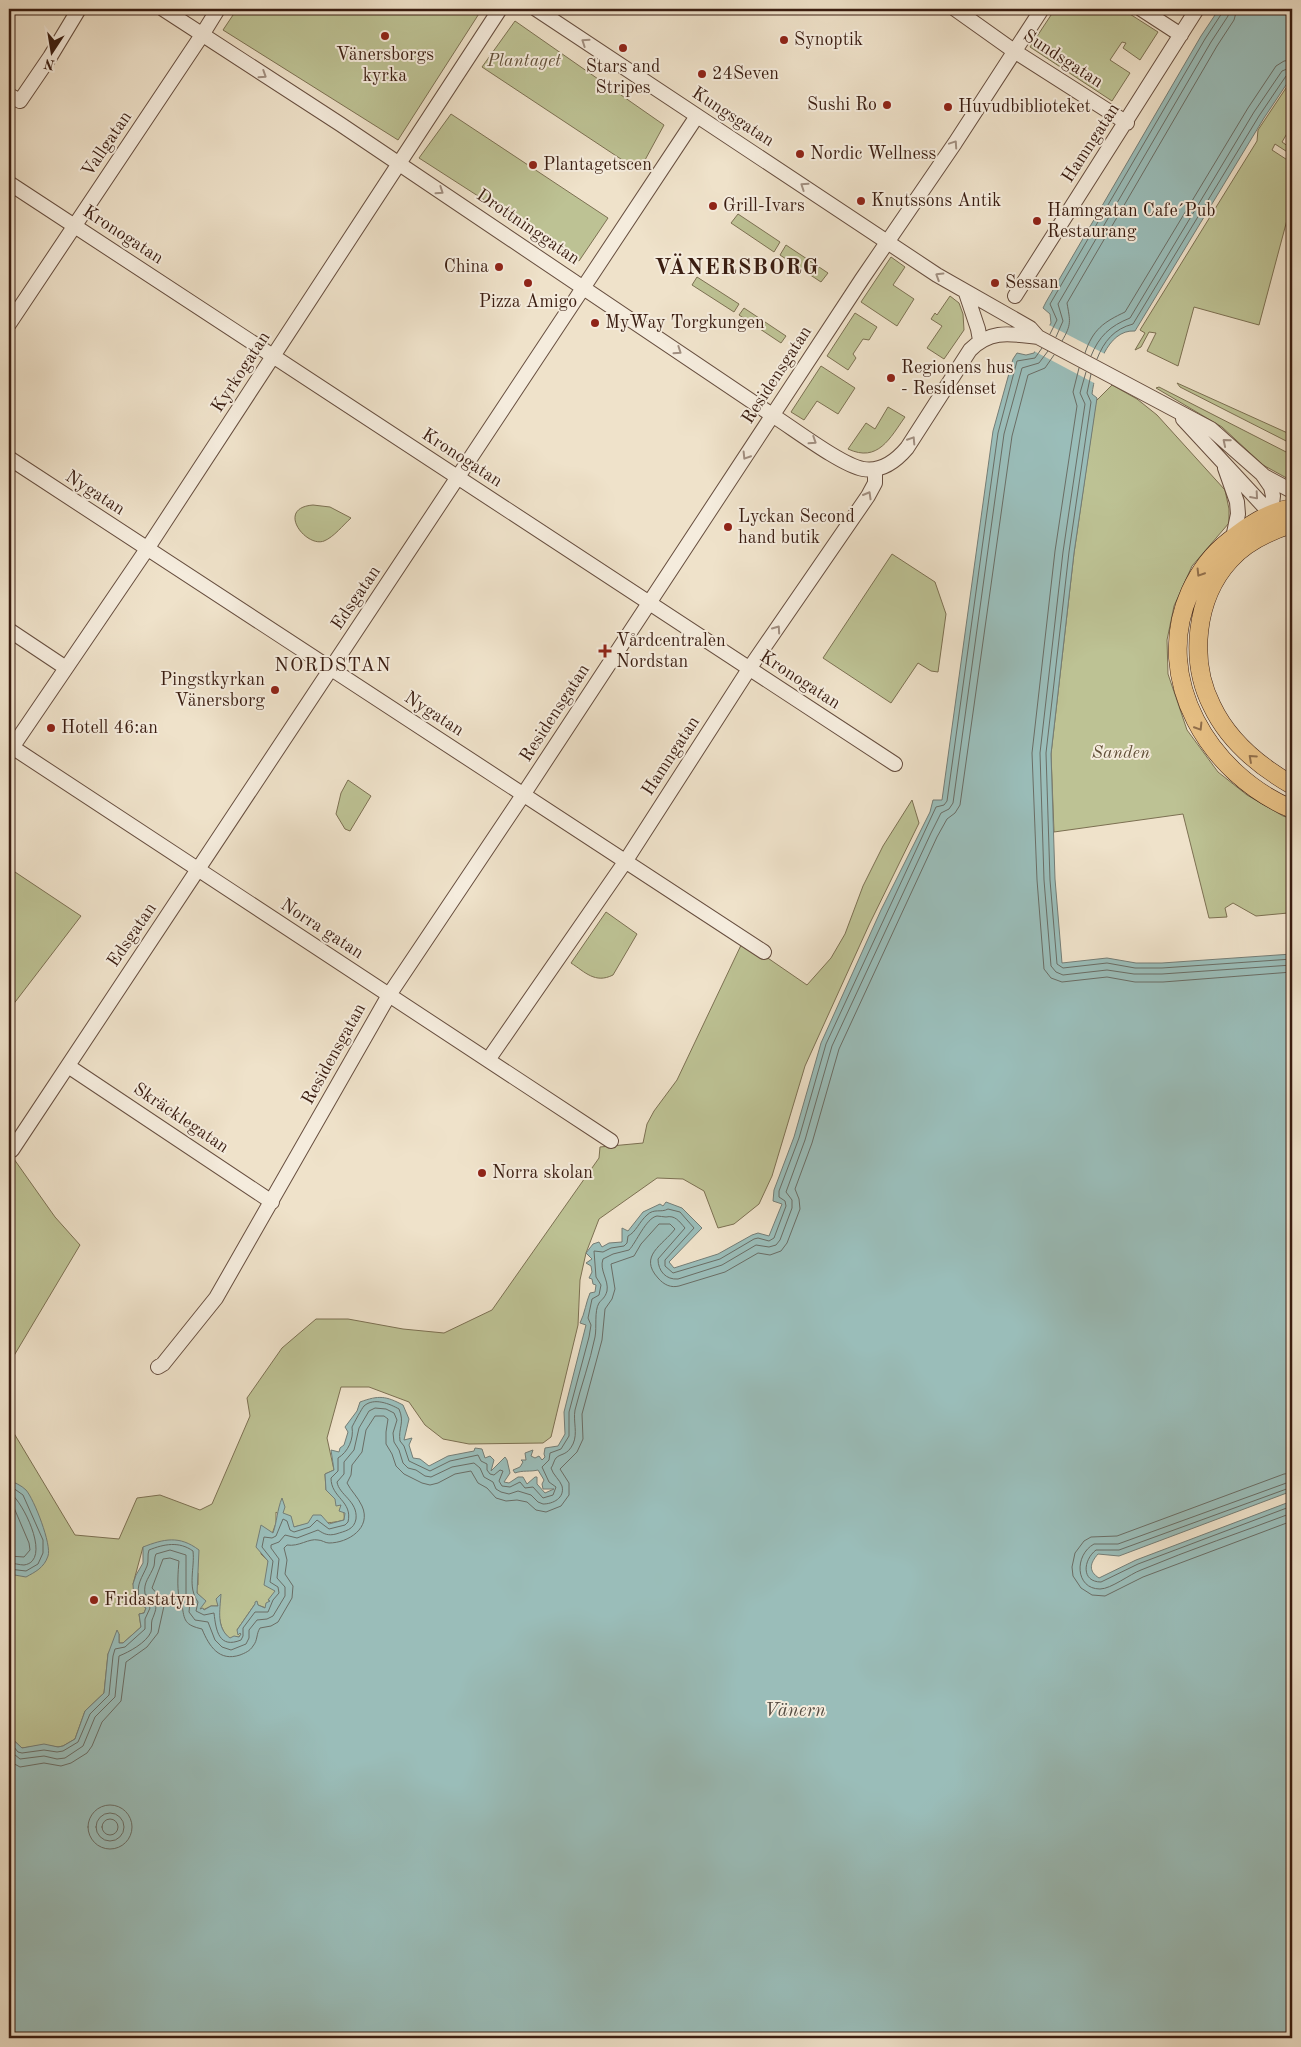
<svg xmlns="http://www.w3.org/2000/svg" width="1301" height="2047" viewBox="0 0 1301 2047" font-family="'Old Standard TT',serif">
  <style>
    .green { fill: #bdc294; stroke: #7c7052 }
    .water { fill: #9abdb9; stroke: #747d76 }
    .pier { fill: #efe2ca }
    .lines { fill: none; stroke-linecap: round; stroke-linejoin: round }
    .shore { stroke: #6a6d65; stroke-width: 1 }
    .minor-casing { stroke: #674e3f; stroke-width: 16 }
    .major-casing { stroke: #3a1d11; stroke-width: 19 }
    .minor { stroke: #f5ecdd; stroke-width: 14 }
    .major { stroke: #e8c185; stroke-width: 18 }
    .oneway { stroke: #a18f81 }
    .oneway2 { stroke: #916f4b }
    .poi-dot { fill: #8f2418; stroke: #f5ecdd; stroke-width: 2 }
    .labels { text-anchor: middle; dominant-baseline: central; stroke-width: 4; stroke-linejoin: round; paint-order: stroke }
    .poi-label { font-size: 18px; fill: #3a1d11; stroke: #f5ecdd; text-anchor: start }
    .street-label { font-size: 18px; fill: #3a1d11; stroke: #f5ecdd }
    .park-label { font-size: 18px; font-style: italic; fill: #614f38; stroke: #f5ecdd }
    .neighbourhood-label { font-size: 19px; letter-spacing: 1px; fill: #3a1d11; stroke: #f5ecdd }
    .water-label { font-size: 19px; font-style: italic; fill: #574d43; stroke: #f5ecdd }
    .district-label { font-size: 22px; font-weight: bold; letter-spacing: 1px; fill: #3a1d11; stroke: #f5ecdd }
  </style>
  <rect width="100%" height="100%" fill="#efe2ca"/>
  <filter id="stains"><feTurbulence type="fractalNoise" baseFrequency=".004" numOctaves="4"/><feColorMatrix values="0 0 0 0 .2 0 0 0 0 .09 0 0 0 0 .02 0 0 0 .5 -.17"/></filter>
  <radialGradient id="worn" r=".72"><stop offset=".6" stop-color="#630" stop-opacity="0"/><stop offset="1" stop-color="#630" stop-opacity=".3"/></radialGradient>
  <!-- green -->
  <path class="green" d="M237,9h245l-84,131 -175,-110z
    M1055,9h67l36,23 -18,28 -17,-12 3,-5 -4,-1 -12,18 20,13 -18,28 -82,-54z
    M515,21l149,104 -25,46 -157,-104z
    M1292,79v46l-10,17 10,7v6l-17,-11 -3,6 20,13v59l-5,-2 -28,105 -65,-18 -16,59 -31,-15 9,-18 -7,-1 -8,15 -6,3 10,-17 -5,-3 117,-189 1,-11z
    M451,114l157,104 -29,43 -160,-103z
    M738,214l42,28 -6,10 -43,-29z
    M786,245l42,28 -7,9 -41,-27z
    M891,257l14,10 -12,18 21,14 -17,27 -36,-24z
    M697,277l42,27 -5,8 -42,-27z
    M950,296l9,7 4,11 1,16 -20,29 -17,-11 15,-22 -11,-7 4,-6 2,2z
    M744,308l42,28 -5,7 -42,-28z
    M855,313l22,14 -8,13 -6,-1 -10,15 3,4 -8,12 -21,-14z
    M821,366l34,22 -17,26 -21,-13 -13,19 -13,-8z
    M1177,383l115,52v9l-112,-57z
    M1112,385l25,14 20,16 68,75 4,19v14l-37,43 -18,40 -7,34 1,34 19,56 31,42 29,23 36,21 9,3v112h-2l-2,-18 -32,3 -23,-13 -8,5 2,9 -18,1 -26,-104 -129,18 -3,-78 23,-201 22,-152z
    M1159,387l133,68v26l-29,-16 -41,-38 -66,-39z
    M888,407l17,10c-15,21 -27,46 -57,32l18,-26 9,6z
    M313,505l17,2 21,11c-8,7 -17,19 -27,23 -18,7 -49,-33 -11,-36z
    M892,554l43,28 11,32 -8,58 -7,-1 -13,-8 -27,40 -68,-45z
    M348,780l23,16 -21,35 -5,-2 -9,-15 5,-21z
    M912,800l7,23 -50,102 -64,141 -33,110 -13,28 -25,20 -16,4 -14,-37 -21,-12 -26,-1 -58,41 -13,34 -6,27 -2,45 -27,112 -8,6 -74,1 -26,-5 -18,-14 -16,-23 -40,-15h-28l-14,51 7,32 -9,4 1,16c9,9 20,16 18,30 -17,5 -33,2 -50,7l-18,-15v11l-4,11 -11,-8v28l7,7 8,30 -10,17 -11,-4 -18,26 4,4 -2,3 -9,2c-11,-9 -11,-23 -12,-37v4h-7l-8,4 -3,-1 2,-11 -5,-5 -1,-7 2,-1v-12l-55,-26 -10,37 13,24 -2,5 -5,1 2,13 -18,16h-4v-9l-11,20 -4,39 -19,18 -10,28 -12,7 -5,1 -14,-2 -22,3 -13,-12v-311l66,110 44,4 18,-41 23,-3 40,15 12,-6 38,-88 -3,-18 35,-50 34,-29h32l55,10 41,4 48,-23 107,-152 1,-11 43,-4 4,-19 7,-13 23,-31 66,-139 64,44 24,-27 14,-24 18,-48 20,-40z
    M9,868l72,48 -72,94z
    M606,912l31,22 -24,41c-18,9 -28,-3 -42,-12z
    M9,1152l46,65 25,28 -71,119z"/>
  <!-- water -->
  <path class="water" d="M1219,9h73v67l-28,42 -129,213c-28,-2 -40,40 -43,63l5,4 -23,155 -23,201 4,125 7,84 45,-5 29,5h26l130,-9v537l-173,65 -21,-2c-8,9 -10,17 1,24l37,-18 156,-59v537h-1283v-302l13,12 22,-4 14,3 5,-1 12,-7 10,-28 19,-18 4,-39 9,-24 2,4v9h4l18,-16 -2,-13 5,-1 2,-5 -12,-7 -1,-17 3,-9 7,-12v-16c21,-8 36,-12 56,3l-2,43 9,8 -6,8 3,-1 1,2 7,-4h7l-2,-7 5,-5c-1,16 -5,34 9,44l4,-2 5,1 2,-3 -1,-1 -2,2 -1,-5 18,-26v-2l2,-1 1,4 7,3 1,-5 4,-2 -2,-1 7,-9 -11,-6 4,-24 -12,-14 5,-22 12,8c4,-11 4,-23 9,-35l3,9 -2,6 8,3 3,11 14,-4 5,-8h8l8,9 15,-4 1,-7 -6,-2 2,-6 -5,1 -1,-7 -9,-9 -1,-16 9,-4 -3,-20 8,2 1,-4 4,-3 4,-13 -3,-5 12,-16 3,-9c19,-7 26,-6 43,3l6,14 -5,21 8,-2 -3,7 4,13 7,1 9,7 19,-10 26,-5 1,-3 7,1 3,9 5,-2 4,4 -3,11 14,-14 2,3 3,13 -6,9 5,1 9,-6h5l4,7 8,-7h2v7l8,9 9,-4h-11l-1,-5 2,-4 -6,-10c-8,2 -15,0 -23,3l-2,-3 7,-3 3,-5 -2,-2h5l-1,-7 8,-3 -2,6 4,2 4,-2 3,4 3,-3 -1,-3 1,-6 13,-2 7,-12 -1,-22 22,-87 -6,-2c5,-10 6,-21 10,-30l5,-1 1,-7 -3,-1 -1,-5 -3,-1 3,-6 -1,-6 -5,-3 6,-4 -6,-6 7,-9 6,-2 3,5 7,-4 13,-1v-14l6,3 15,-19 17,-8 3,2 3,-4 16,6 20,20 -33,34 5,6 44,-14 34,-19 6,-2 11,3 13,-32 -9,-3 1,-11 20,-53 27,-94 60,-133 49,-98 3,-12h9l51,-369 20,-72 4,-6 9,2 8,-2 17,-30 -1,-9 -7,-6 3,-6 155,-266z
    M9,1480c6,3 12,5 17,10 8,9 26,55 22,66 -4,12 -13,16 -22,21l-17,-3z"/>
  <!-- pier -->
  <path class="pier" d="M1047,324l60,31 -11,29 -64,-34z"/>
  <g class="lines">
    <!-- shore -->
    <path class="shore" d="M1050,334l7,-14 -7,-16 155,-265 17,-26 1,-4
      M1056,337l7,-16 -5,-17 153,-262 17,-26 1,-7
      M1062,341c10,-17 8,-20 5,-38l150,-257 17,-26 3,-11
      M1085,353c8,-24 19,-31 40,-41l123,-204 28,-42 8,-5 8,-1
      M1091,356c8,-20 19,-30 39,-38l124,-206 28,-41 10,-4
      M1097,359c7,-18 17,-30 36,-35l126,-208 27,-40 6,-2
      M1079,368l-6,24 4,14 -22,145 -23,202 5,127 7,89 7,9 11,4 45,-5 28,5h28l129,-10
      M1086,372l-6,21 5,11 -22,148 -23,201 4,127 7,86 5,6 7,3 44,-5 27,4h28l130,-9
      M1091,374l-4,19 4,9 -22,150 -23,201 4,127 7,84 6,4 44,-5 28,5h27l130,-9
      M1292,1473l-8,1 -167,62 -26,1 -7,4 -9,12 -3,14 1,9 8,12 11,7 13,1 38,-19 149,-56
      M1292,1481l-174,63h-24c-20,11 -19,45 6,45 11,0 30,-15 41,-19 50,-21 101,-38 151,-57
      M9,1485l14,10 20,45v13l-5,11 -12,7 -17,-2
      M1292,1487l-173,63h-23c-13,10 -15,32 5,32l37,-18 154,-58
      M9,1492c13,7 44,69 15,73 -4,0 -11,-2 -15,-2
      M9,1501l3,2 17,40 1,7 -6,7 -15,-1
      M9,1741l9,11 4,1 22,-3 13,2 6,-1 15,-9 12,-28 19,-19 4,-39 2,-7 10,-2 20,-18v-10l5,-11 -2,-4 -9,-6c-3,-14 3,-20 8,-32 2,-5 0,-11 2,-16 15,-6 30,-9 44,1 2,17 -6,36 5,51l-2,9 8,4 10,-2c2,18 5,36 27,27l2,-4v-8l12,-16h13l5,-12 6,-7 -1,-6 -8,-5 3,-21 -11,-14 2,-10 8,1 4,-2 7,-17 4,2 3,9 4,2 16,-5 7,-7 12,9 16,-4 3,-3c5,-21 -17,-24 -17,-44l7,-7v-13c10,-6 16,-19 14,-31 2,-4 10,-19 12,-21 10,-9 26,-2 35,3 6,14 -1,19 1,32l4,5 5,15 21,10 20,-10 28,-6 3,6 6,3v6l3,4 4,1 6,-5 3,1 -4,10 3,5 8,1 10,-5 5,6 8,-1 10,11 10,-3 3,-8 -7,-5 -7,-15 7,-7 1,-7 11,-4 8,-13v-24l20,-75 2,-12 -3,-7 4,-19 7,-4 2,-10 -5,-8 -2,-26 9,1 8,-4 13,-2 3,-3 1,-7c8,-4 11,-14 19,-21 7,-7 14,-2 21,-6l12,3 14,16 -29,32v6l8,7 47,-14 34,-20 4,-1 11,3 5,-3 12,-32 -1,-5 -6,-4v-6l20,-53 27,-94 110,-237 8,-2 3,-4 51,-368 19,-72 18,-3 7,-10
      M9,1750l11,9 24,-3 13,3 8,-1 18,-12 12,-29 20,-20 4,-41c10,-4 27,-13 32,-24 1,-4 0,-8 1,-12 6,-15 6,-16 -7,-26 -2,-12 5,-17 9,-28 1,-4 0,-8 2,-12l14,-4 16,5v40l4,7 -1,10 6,8 13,2 7,18 7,7 9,3 15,-6 3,-6v-8l8,-10 10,-1 6,-3 12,-20v-9l-8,-9 2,-19 -8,-11v-3l8,-3 6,-7 12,3 21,-8c6,4 10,6 18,4 9,-3 18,-4 20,-15 2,-18 -17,-24 -19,-37l7,-8v-12l10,-12 5,-22 10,-17 6,-3 11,1 8,4 3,7 -4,13 1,9 5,8 4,13 5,5 8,2 9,6 6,1 21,-10 22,-4 6,5 4,9 9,5 3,7 5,3 8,2 9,-3 13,4 7,7 5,2c10,0 22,-6 19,-18 -2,-6 -9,-11 -11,-18 2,-2 3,-8 5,-10 5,-5 11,-2 17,-14 5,-11 0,-22 2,-34 6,-24 15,-48 20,-73 2,-10 -1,-26 4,-34 3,-4 6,-5 8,-12 2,-11 -8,-21 -4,-32l10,-5 16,-4c7,-7 17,-32 28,-34 3,0 6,1 9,1 9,-2 13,4 19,11l-27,31c0,12 8,21 20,20l44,-14 34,-20 13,2 7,-2 4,-5 12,-32v-8l-6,-8 19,-52 27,-94 99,-213 10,-20 8,-4 4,-6 51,-369 18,-66 17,-5 9,-12
      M9,1761l11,6 24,-4 17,3 10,-3 16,-10 5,-7 10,-24 19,-21 5,-39 21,-15 11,-14 6,-27 -4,-9 -8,-9 11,-29 7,-1 9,3c-1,10 -2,26 0,36 0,2 2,5 3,7 2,17 3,21 20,25 7,17 17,33 38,26 5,-2 10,-4 13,-9 5,-6 3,-12 7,-18l11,-2 7,-4 14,-24 1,-12 -8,-12 2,-14 -3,-12 3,-3c12,2 22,-7 31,-5 4,0 7,3 11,3 19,0 43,-15 33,-37 -4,-9 -11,-15 -15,-23l4,-8 1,-10 10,-13 4,-22 9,-14h9l4,3 -2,13v12l6,10 4,12 8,8 18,9 8,2 8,-2 17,-9 16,-3 7,12 9,5 9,10 10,3 11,-1 10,2 9,8 10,2 15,-6 8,-11v-12l-9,-14 17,-17 6,-13 -1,-25 20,-74 3,-31 7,-10 3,-10 -4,-25 23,-8 7,-12 18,-20h11l5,5c-12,16 -37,27 -17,49 6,7 13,10 21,8l46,-14 33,-19 12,2 11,-4 6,-8 13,-34 -1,-10 -4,-10 17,-46 27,-94 98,-212 10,-18 8,-6 5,-8 52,-369 16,-61 17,-7 9,-13
      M88 1827a22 22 0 1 1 44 0a22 22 0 1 1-44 0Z
      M96 1827a14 14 0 1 1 28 0a14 14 0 1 1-28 0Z
      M102 1827a8 8 0 1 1 16 0a8 8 0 1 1-16 0Z"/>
    <!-- minor casing -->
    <g class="minor-casing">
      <path id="minor" d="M163,9l177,115 432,291c21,13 69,50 91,54 18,3 33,-8 44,-21l63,-98c21,-21 41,-16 68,-13
        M536,9l401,266 93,53 8,9 173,92 51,45 9,13 2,9 -3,25
        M955,9l59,42 113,72
        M1141,9l40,26
        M9,95l11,6 30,-44 29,-48
        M9,183l886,581
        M966,293l12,36 2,11
        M1015,296l182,-287
        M9,324l193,-289 16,-26
        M1183,419l88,95 4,2
        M9,458l755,494
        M1225,468l12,34 1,12 -5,24
        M1264,476l28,15
        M9,630l57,38
        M12,747l599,394
        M9,752l138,-203 353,-540
        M488,1060l137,-198 124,-193 119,-173 7,-13v-14
        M68,1066l204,136
        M12,1150l685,-1034
        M158,1367l5,-3 53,-66 173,-303 134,-200 339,-516 93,-136 87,-134"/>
    </g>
    <!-- major casing -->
    <g class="major-casing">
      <path id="major" d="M1292,508c-24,4 -44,18 -63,33 -18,14 -30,31 -39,51 -39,87 20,183 102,217
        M1292,524c-22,7 -46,18 -62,36 -35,38 -41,101 -18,146 17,36 47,60 80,79"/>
    </g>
    <!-- minor -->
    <use href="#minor" class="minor"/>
    <!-- major -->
    <use href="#major" class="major"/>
  </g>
  <!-- one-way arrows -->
  <defs><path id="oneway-chevron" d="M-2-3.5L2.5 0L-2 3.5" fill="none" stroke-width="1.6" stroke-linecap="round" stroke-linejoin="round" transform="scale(1.25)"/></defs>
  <g class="oneway">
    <use href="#oneway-chevron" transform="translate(585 42) rotate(-146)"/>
    <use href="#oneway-chevron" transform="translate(263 75) rotate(33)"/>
    <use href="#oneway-chevron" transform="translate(954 144) rotate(-56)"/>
    <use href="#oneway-chevron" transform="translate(804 186) rotate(-146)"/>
    <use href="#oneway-chevron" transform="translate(440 191) rotate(34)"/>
    <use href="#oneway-chevron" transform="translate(939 276) rotate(-148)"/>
    <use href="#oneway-chevron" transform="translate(678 351) rotate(34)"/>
    <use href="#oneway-chevron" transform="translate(912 440) rotate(-57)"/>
    <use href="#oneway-chevron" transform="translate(813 441) rotate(33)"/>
    <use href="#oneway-chevron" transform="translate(1226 442) rotate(-140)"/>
    <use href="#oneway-chevron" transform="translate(746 456) rotate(122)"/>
    <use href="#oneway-chevron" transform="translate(868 495) rotate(-60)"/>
    <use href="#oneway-chevron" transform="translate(1255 496) rotate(49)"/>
    <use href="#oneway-chevron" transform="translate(777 629) rotate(-55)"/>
  </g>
  <g class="oneway2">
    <use href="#oneway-chevron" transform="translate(1200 573) rotate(122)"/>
    <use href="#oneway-chevron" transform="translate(1199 727) rotate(58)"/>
    <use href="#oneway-chevron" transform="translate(1252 758) rotate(-138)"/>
  </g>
  <!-- markers -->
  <g class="poi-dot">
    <circle cx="385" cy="36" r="5"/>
    <circle cx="784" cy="40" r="5"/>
    <circle cx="623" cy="48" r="5"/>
    <circle cx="702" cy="74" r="5"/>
    <circle cx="887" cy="105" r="5"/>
    <circle cx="948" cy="107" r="5"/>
    <circle cx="800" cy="154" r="5"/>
    <circle cx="533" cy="165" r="5"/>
    <circle cx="861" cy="201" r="5"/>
    <circle cx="713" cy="206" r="5"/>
    <circle cx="1037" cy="221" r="5"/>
    <circle cx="499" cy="267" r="5"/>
    <circle cx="528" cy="283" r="5"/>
    <circle cx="995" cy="283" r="5"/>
    <circle cx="595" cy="323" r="5"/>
    <circle cx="891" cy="378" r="5"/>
    <circle cx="728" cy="527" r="5"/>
    <path d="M602.5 643.5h5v5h5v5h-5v5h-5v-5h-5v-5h5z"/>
    <circle cx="275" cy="690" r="5"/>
    <circle cx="51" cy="728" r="5"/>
    <circle cx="482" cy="1173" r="5"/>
    <circle cx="94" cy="1600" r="5"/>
  </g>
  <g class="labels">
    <!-- poi labels -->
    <g class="poi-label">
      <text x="794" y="40">Synoptik</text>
      <text x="385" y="55" text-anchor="middle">Vänersborgs<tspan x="385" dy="21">kyrka</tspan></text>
      <text x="623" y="67" text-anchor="middle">Stars and<tspan x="623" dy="21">Stripes</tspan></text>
      <text x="712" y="74">24Seven</text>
      <text x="877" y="105" text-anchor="end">Sushi Ro</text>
      <text x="958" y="107">Huvudbiblioteket</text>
      <text x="810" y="154">Nordic Wellness</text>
      <text x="543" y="165">Plantagetscen</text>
      <text x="871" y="201">Knutssons Antik</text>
      <text x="723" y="206">Grill-Ivars</text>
      <text x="1047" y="211">Hamngatan Cafe´Pub<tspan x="1047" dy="21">Restaurang</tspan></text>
      <text x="489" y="267" text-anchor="end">China</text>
      <text x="1005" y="283">Sessan</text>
      <text x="528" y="302" text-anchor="middle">Pizza Amigo</text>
      <text x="605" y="323">MyWay Torgkungen</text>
      <text x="901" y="368">Regionens hus<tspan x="901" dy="21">- Residenset</tspan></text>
      <text x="738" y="517">Lyckan Second<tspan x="738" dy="21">hand butik</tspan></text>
      <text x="616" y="641">Vårdcentralen<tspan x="616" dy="21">Nordstan</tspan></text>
      <text x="265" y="680" text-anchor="end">Pingstkyrkan<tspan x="265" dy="21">Vänersborg</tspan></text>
      <text x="61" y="728">Hotell 46:an</text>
      <text x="492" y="1173">Norra skolan</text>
      <text x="104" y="1600">Fridastatyn</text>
    </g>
    <!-- street labels -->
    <g class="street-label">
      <text transform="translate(1063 59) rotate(33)">Sundsgatan</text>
      <text transform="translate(733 117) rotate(33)">Kungsgatan</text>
      <text transform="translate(1091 143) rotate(-57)">Hamngatan</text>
      <text transform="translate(107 144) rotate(-56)">Vallgatan</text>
      <text transform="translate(528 227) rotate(34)">Drottninggatan</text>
      <text transform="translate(123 235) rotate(33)">Kronogatan</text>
      <text transform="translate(241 372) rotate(-57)">Kyrkogatan</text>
      <text transform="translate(777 375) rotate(-57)">Residensgatan</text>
      <text transform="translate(462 458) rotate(33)">Kronogatan</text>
      <text transform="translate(95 493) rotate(33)">Nygatan</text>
      <text transform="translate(356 598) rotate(-56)">Edsgatan</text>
      <text transform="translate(800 680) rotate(33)">Kronogatan</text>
      <text transform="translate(555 713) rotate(-57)">Residensgatan</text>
      <text transform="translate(434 714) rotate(33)">Nygatan</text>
      <text transform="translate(671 756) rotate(-57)">Hamngatan</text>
      <text transform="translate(322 929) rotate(33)">Norra gatan</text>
      <text transform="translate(132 935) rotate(-56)">Edsgatan</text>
      <text transform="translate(334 1054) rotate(-61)">Residensgatan</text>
      <text transform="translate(181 1118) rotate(34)">Skräcklegatan</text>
    </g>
    <!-- park labels -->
    <g class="park-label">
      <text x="524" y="61">Plantaget</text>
      <text x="1121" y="753">Sanden</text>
    </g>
    <!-- neighbourhood labels -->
    <g class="neighbourhood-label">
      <text x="333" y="666">NORDSTAN</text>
    </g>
    <!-- water labels -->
    <g class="water-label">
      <text x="795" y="1711">Vänern</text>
    </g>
    <!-- district labels -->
    <g class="district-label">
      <text x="737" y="268">VÄNERSBORG</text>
    </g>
  </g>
  <!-- margin -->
  <rect width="1301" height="2047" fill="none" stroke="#efe2ca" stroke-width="30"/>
  <rect x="10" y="10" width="1281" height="2027" fill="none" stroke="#3a1d11" stroke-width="2.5"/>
  <rect x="15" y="15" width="1271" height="2017" fill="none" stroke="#3a1d11"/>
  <!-- north arrow -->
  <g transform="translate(52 52) rotate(192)" stroke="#f5ecdd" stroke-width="4" paint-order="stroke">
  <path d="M0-4L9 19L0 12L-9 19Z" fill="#3a1d11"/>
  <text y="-8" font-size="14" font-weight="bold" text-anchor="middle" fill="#3a1d11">N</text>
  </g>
  <rect width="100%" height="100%" filter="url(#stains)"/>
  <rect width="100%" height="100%" fill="url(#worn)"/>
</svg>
